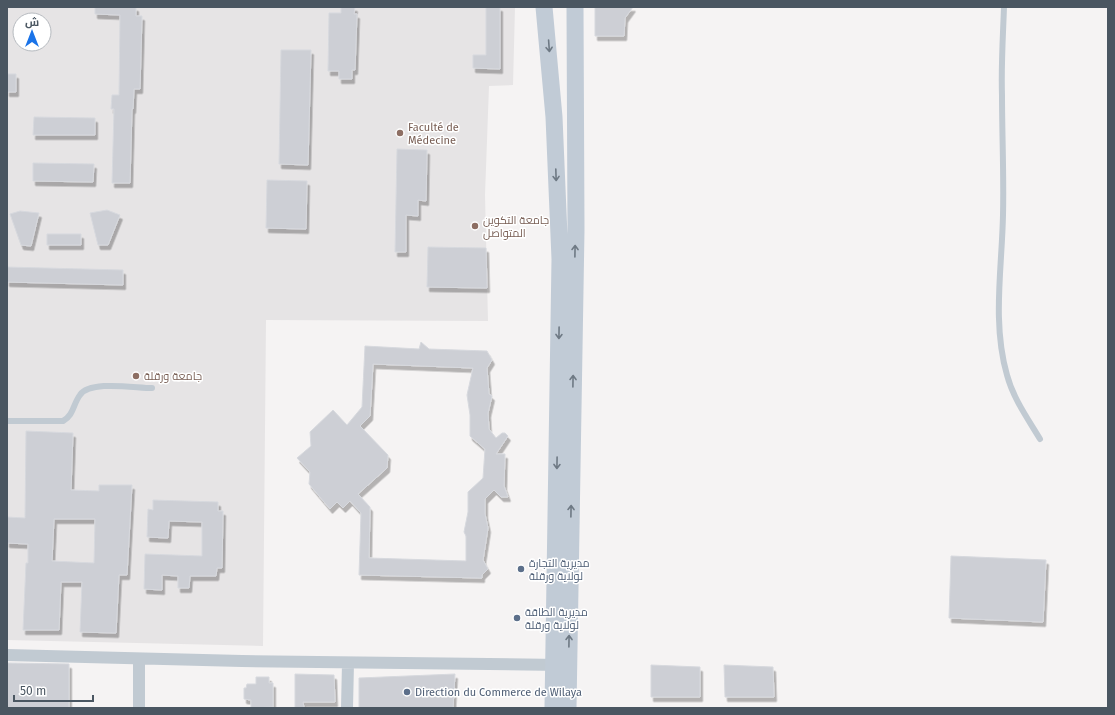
<svg xmlns="http://www.w3.org/2000/svg" width="1115" height="715" viewBox="0 0 1115 715" font-family="'Fira Sans',Cairo,sans-serif">
  <style>
    .education { fill: #e6e4e5; fill-rule: evenodd }
    .building { fill: #cdcfd5; stroke: #d7d9de; fill-rule: evenodd; filter: url(#shadow) }
    .lines { fill: none; stroke-linecap: round; stroke-linejoin: round }
    .lane { stroke: #c1cad2; stroke-width: 6 }
    .street { stroke: #c1cad2; stroke-width: 12 }
    .secondary { stroke: #c1cbd6; stroke-width: 17 }
    .oneway { stroke: #6e7984 }
    .education-dot { fill: #8d6e63; stroke: #fff; stroke-width: 1.5 }
    .service-dot { fill: #5c6f8a; stroke: #fff; stroke-width: 1.5 }
    .labels { text-anchor: middle; dominant-baseline: central; stroke-width: 3; stroke-linejoin: round; paint-order: stroke }
    .education-label { font-size: 11px; fill: #785e54; stroke: #fff; text-anchor: start }
    .service-label { font-size: 11px; fill: #4e5e75; stroke: #fff; text-anchor: start }
  </style>
  <defs>
    <filter id="shadow"><feDropShadow dx="2.5" dy="4.5" stdDeviation="0" flood-color="#0004"/></filter>
  </defs>
  <rect width="100%" height="100%" fill="#f5f3f3"/>
  <!-- education -->
  <path class="education" d="M7,7h508l-2,78 -24,1 -4,109 3,126 -222,-1 -3,326 -256,-6zM20,20h24v24h-24z"/>
  <!-- building -->
  <path class="building" d="M95,7h41v9h6l-2,73h-6l-1,20h-1l-2,74h-18l2,-74h-3l1,-14h7l1,-80 -25,-1z
    M341,7h14l-1,7h3l-2,56h-3v9h-13v-8h-11l1,-58h12z
    M486,7h14v62l-27,-1v-13h13z
    M595,7h38l-8,11 -1,18h-29z
    M281,50h30l-3,115 -29,-1z
    M7,74h9v18h-9z
    M34,117l61,1v17h-62z
    M397,149l30,1 -1,51 -8,-1v16l-12,-1v37h-11z
    M33,163l61,1 -1,18 -60,-1z
    M267,180l40,1 -1,48 -40,-1z
    M107,210l13,5 -12,30h-10l-8,-32z
    M20,211l19,2 -8,33 -10,-1 -11,-31z
    M47,234h34v11h-34z
    M428,247l58,1 1,40 -60,-1z
    M7,267l116,3v15l-116,-3z
    M421,342l8,7 58,2 5,9 -5,8 2,26 3,2 -4,17 1,16 7,9 6,-5h3l3,3 -12,18h9l-1,32 4,11h-7l-7,-7 -9,9v15l3,14 -5,32 5,9 -6,6v3l-123,-3 2,-62 -11,-12 -7,7 -6,-6 -7,7 -21,-25 1,-12 -13,-14 14,-12 -1,-14 23,-22 14,15 15,-18 3,-61 54,3zM373,364l100,4 -6,27 3,20v21l15,13 -2,29 -15,14v20l-4,20 2,4v25l-97,-3 1,-51 -12,-13 29,-26 1,-13 -28,-29 10,-10z
    M26,431l47,2 -2,57 28,1v-6h33l-5,90h-8l-3,58 -36,-1 2,-50h-21l-2,48h-36l3,-67h2v-19l-21,-1v-26l18,1zM54,519h41l-1,44 -42,-2z
    M153,500l65,2v9h5l-1,57h-5l-1,8h-26l-1,12h-11v-12l-16,-1v15l-18,-1 1,-35 57,2v-34l-33,-1 -1,17 -21,-1 1,-28 5,1z
    M951,556l95,4 -3,62 -94,-4z
    M7,663l62,1v44h-62z
    M651,665l49,2v30h-49z
    M724,665l49,2 1,30h-49z
    M295,674l39,1 1,27h-32l1,6h-9z
    M455,674l-2,34h-94v-30z
    M256,677h13v6h4v24l-22,1v-8l-7,-1v-11h2l1,-4h9z"/>
  <g class="lines">
    <!-- lane -->
    <path class="lane" d="M1004,7c-1,29 -3,58 -2,88 0,40 2,80 1,120 -1,53 -11,108 4,160 6,23 21,44 33,64
      M7,421h56c11,-6 10,-17 17,-26 10,-15 55,-7 72,-7"/>
    <!-- street -->
    <path class="street" d="M7,655l235,6 319,4
      M139,708v-49
      M347,708l1,-45"/>
    <!-- secondary -->
    <path class="secondary" d="M544,7l10,110 6,142 -7,449
      M568,708l8,-478 -1,-223"/>
  </g>
  <!-- one-way arrows -->
  <defs><path id="oneway-shaft" d="M-6 0H5M1.5-3L5.5 0L1.5 3" fill="none" stroke-width="1.6" stroke-linecap="round" stroke-linejoin="round"/></defs>
  <g class="oneway">
    <use href="#oneway-shaft" transform="translate(549 46) rotate(86)"/>
    <use href="#oneway-shaft" transform="translate(556 175) rotate(88)"/>
    <use href="#oneway-shaft" transform="translate(575 251) rotate(-89)"/>
    <use href="#oneway-shaft" transform="translate(559 333) rotate(91)"/>
    <use href="#oneway-shaft" transform="translate(573 381) rotate(-89)"/>
    <use href="#oneway-shaft" transform="translate(557 463) rotate(91)"/>
    <use href="#oneway-shaft" transform="translate(571 511) rotate(-89)"/>
    <use href="#oneway-shaft" transform="translate(569 641) rotate(-89)"/>
  </g>
  <!-- markers -->
  <g class="education-dot">
    <circle cx="400" cy="133" r="4"/>
    <circle cx="475" cy="226" r="4"/>
    <circle cx="136" cy="376" r="4"/>
  </g>
  <g class="service-dot">
    <circle cx="521" cy="569" r="4"/>
    <circle cx="517" cy="618" r="4"/>
    <circle cx="407" cy="692" r="4"/>
  </g>
  <g class="labels">
    <!-- education labels -->
    <g class="education-label">
      <text x="408" y="127">Faculté de<tspan x="408" dy="13">Médecine</tspan></text>
      <text x="483" y="220">جامعة التكوين<tspan x="483" dy="13">المتواصل</tspan></text>
      <text x="144" y="376">جامعة ورقلة</text>
    </g>
    <!-- service labels -->
    <g class="service-label">
      <text x="529" y="563">مديرية التجارة<tspan x="529" dy="13">لولاية ورقلة</tspan></text>
      <text x="525" y="612">مديرية الطاقة<tspan x="525" dy="13">لولاية ورقلة</tspan></text>
      <text x="415" y="692">Direction du Commerce de Wilaya</text>
    </g>
  </g>
  <!-- border -->
  <rect width="1115" height="715" fill="none" stroke="#4a5661" stroke-width="16"/>
  <!-- north arrow -->
  <g transform="translate(32 32)"><circle r="19" fill="#ffffff" stroke="#b7bbc0"/>
  <path d="M0-3L7 15L0 10L-7 15Z" fill="#1a73e8"/>
  <text y="-6" font-size="11" font-weight="bold" text-anchor="middle" fill="#4a5661">ش</text>
  </g>
  <!-- scale -->
  <path d="M14 695v6h79v-6" fill="none" stroke="#4a5661" stroke-width="2"/>
  <text x="20" y="695" font-size="12" fill="#4a5661" stroke="#ffffff" stroke-width="3" paint-order="stroke">50 m</text>
</svg>
